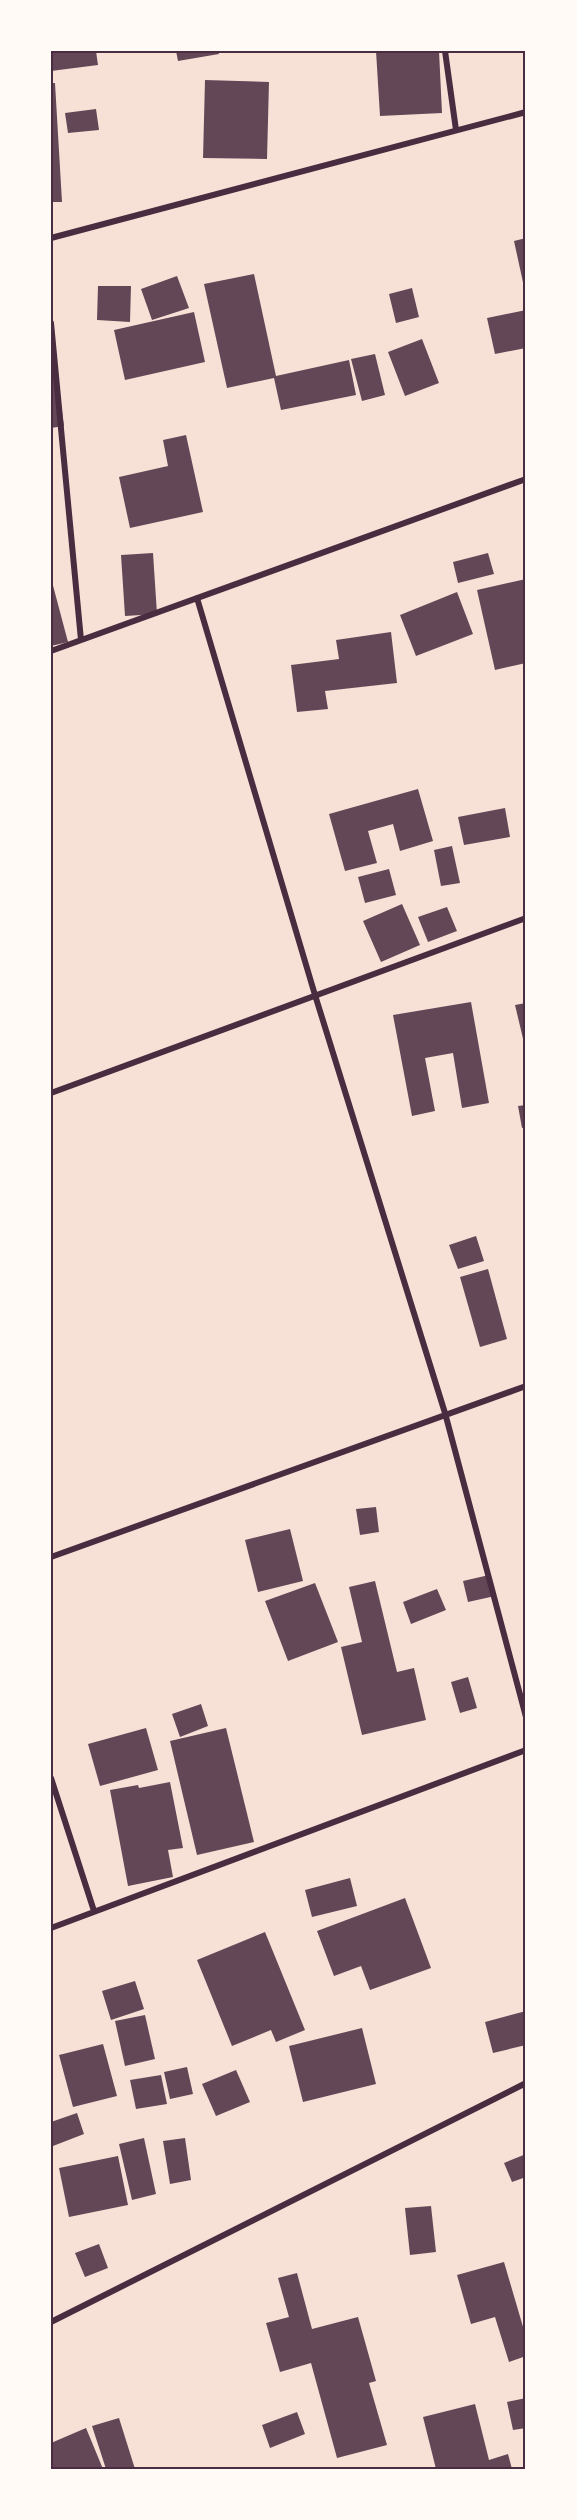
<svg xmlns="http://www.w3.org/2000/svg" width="577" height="2520" viewBox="0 0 577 2520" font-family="'Archivo Narrow',sans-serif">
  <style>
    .building { fill: #644757 }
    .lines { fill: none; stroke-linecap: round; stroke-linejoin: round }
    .minor { stroke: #4a2c40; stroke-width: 6 }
    .neatline { fill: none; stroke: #4a2c40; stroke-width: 2 }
  </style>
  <rect width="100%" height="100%" fill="#f7e1d7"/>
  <!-- building -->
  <path class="building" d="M51,51h45l2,14 -47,6z
    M176,51h42l1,3 -41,7z
    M376,51h63l3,62 -62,3z
    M205,80l64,2 -2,77 -64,-1z
    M51,83h4l7,119h-11z
    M96,109l3,21 -31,3 -3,-20z
    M526,238v48l-2,1 -10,-46z
    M254,274l22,102 73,-16 7,35 -75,15 -7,-32 -47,10 -23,-104z
    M177,276l12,32 -37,12 -11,-31z
    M98,286h33l-1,36 -33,-2z
    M412,288l7,29 -23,6 -7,-29z
    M526,310v38l-31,6 -8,-36z
    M194,312l11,50 -80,18 -11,-50z
    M422,339l17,44 -34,13 -17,-44z
    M375,354l10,41 -23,6 -11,-42z
    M51,355h3l10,71 -13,2z
    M186,435l17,77 -73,16 -11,-51 49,-11 -5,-26z
    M153,553l4,61 -32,2 -4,-61z
    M488,553l6,21 -36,9 -5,-21z
    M51,578l17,64 -17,4z
    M526,579v84l-31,7 -18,-80z
    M457,592l16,42 -57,22 -16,-41z
    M391,632l6,51 -72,8 3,18 -31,3 -6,-47 48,-6 -3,-19z
    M418,789l15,52 -33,10 -7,-27 -25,7 9,32 -32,8 -16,-57z
    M505,808l5,29 -46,8 -6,-28z
    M452,846l8,37 -19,3 -7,-36z
    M389,869l7,26 -31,8 -7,-26z
    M402,904l18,41 -39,17 -18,-41z
    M447,907l10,24 -29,11 -10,-25z
    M471,1002l18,101 -27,5 -9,-55 -28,5 10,53 -23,5 -19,-101z
    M526,1003v44h-1l-10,-42z
    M526,1105v22l-4,1 -4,-22z
    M476,1236l8,25 -26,8 -9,-24z
    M488,1269l19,70 -27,8 -20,-70z
    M376,1507l3,25 -19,3 -4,-26z
    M290,1529l13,52 -45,11 -13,-52z
    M489,1575l6,21 -27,6 -5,-21z
    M375,1581l22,91 17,-4 12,52 -64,15 -21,-88 21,-5 -13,-55z
    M315,1583l23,59 -50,19 -23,-60z
    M437,1589l9,21 -35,14 -8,-22z
    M468,1677l9,31 -17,5 -9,-31z
    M201,1704l7,22 -28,11 -8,-23z
    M146,1728l12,42 -58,16 -12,-42z
    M226,1728l28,114 -57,13 -27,-114z
    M170,1782l13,66 -15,2 5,27 -45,9 -18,-96 28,-5 1,3z
    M350,1878l7,28 -45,11 -7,-27z
    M405,1898l26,70 -61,22 -9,-24 -27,10 -17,-45z
    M265,1932l40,98 -29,12 -5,-12 -39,16 -35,-86z
    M135,1981l9,28 -33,11 -9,-29z
    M526,2011v34l-33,8 -8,-31z
    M145,2015l10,44 -30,7 -10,-45z
    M362,2028l14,56 -73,18 -14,-56z
    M103,2044l14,52 -44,11 -14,-52z
    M187,2067l6,27 -23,5 -6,-27z
    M236,2070l14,32 -34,14 -14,-32z
    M161,2075l6,29 -31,5 -6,-29z
    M77,2113l7,21 -31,12 -2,-24z
    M144,2138l12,56 -24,6 -13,-56z
    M185,2138l6,42 -21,4 -7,-43z
    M526,2154v23l-14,5 -8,-19z
    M118,2156l10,49 -59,12 -10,-49z
    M431,2206l5,46 -26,3 -5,-47z
    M99,2244l9,24 -23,9 -10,-24z
    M504,2262l22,75v19l-17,6 -14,-45 -24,7 -14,-49z
    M297,2273l15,56 46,-12 18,64 -7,2 18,62 -50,13 -26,-95 -31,9 -14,-49 23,-6 -11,-39z
    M526,2398v30l-13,2 -6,-28z
    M475,2404l14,56 19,-6 4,15h-76l-13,-52z
    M297,2412l8,22 -35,14 -8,-23z
    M119,2418l16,51h-29l-14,-43z
    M86,2428l17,41h-52v-26z"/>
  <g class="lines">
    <!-- minor -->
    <path class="minor" d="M445,51l11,79
      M51,238l475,-126
      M51,323l30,317
      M197,598l118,397 130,418 81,304
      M51,651l475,-172
      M51,1093l475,-175
      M51,1557l475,-171
      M51,1778l43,133
      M51,1928l475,-178
      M51,2322l475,-239"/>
  </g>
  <!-- border -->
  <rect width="577" height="2520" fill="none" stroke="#fffaf5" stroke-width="105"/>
  <rect x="52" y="52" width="472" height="2416" class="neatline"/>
</svg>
